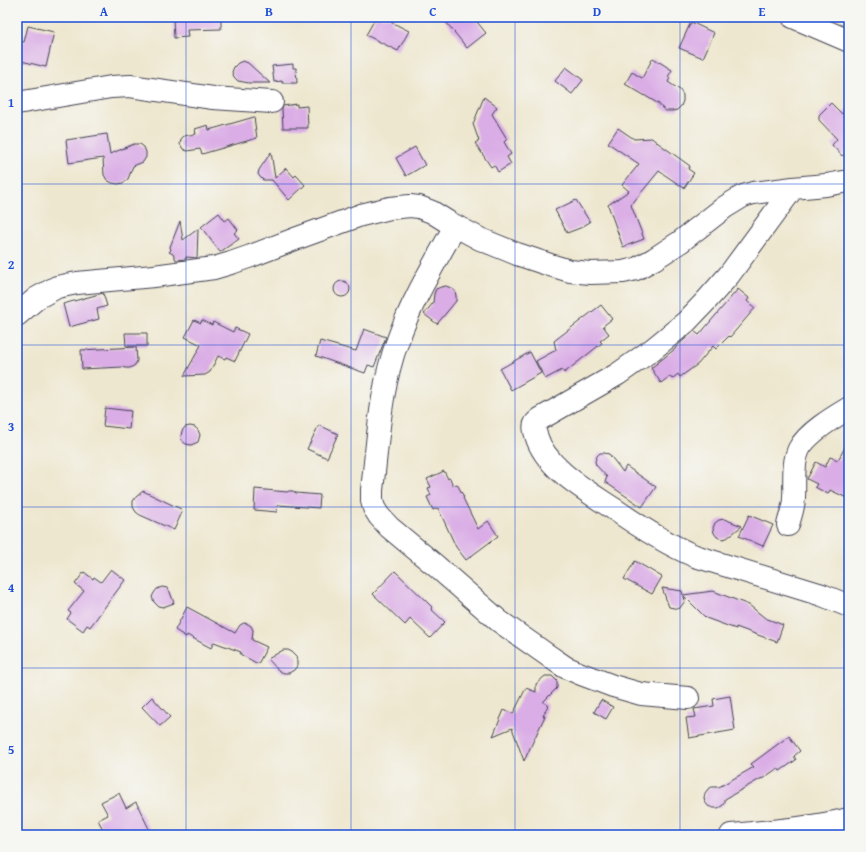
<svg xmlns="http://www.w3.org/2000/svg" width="866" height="852" viewBox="0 0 866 852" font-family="'Gentium Book Plus',serif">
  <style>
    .building { fill: #daade6 }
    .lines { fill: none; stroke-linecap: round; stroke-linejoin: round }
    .minor-casing { stroke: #414051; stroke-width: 24 }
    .minor { stroke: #fff; stroke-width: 22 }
    .grid { fill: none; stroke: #1d4ed8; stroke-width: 1; stroke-opacity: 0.55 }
    .neatline { fill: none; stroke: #1d4ed8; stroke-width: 1.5 }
    .grid-label { font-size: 13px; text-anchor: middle; font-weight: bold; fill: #1d4ed8 }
  </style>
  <rect width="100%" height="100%" fill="#f6f6f2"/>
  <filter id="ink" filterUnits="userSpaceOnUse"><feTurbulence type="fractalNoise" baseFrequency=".025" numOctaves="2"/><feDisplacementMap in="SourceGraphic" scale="8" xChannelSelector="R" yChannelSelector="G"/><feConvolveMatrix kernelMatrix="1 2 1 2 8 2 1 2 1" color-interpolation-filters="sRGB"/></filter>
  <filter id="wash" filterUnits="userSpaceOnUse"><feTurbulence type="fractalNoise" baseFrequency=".012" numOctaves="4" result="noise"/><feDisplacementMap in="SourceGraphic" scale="16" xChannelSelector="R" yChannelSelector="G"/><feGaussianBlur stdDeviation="0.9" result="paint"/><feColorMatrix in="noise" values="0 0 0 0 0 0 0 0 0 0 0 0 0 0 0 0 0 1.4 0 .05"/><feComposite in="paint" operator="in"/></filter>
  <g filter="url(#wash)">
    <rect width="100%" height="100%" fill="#eee7cf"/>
    <g id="blocks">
      <!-- building -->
      <path class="building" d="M173,17h48v12l-34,1 1,7 -14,1z
        M376,17h18l-3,5 18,9 -11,20 -32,-16z
        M442,17h31l13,16 -19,15z
        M691,22l23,11 -11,25 -24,-10z
        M28,26l26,6 -8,35 -29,-7v-18h7z
        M653,58l19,12 -4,7 2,1 -2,4 12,8 3,5v6l-2,5 -4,4 -5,1h-6l-4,-3 -3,-4 -34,-20 7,-12 10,6z
        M243,61l5,2 22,20h-21l-11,-2 -4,-4 -2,-5 2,-5 4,-4z
        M293,64v4h3l1,15h-15v-2l-8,1 -2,-16z
        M566,67l17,13 -11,14 -17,-13z
        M484,97l13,10 -5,7 15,25 -3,3 7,12 -4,3 4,7 -13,8 -4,-7 -3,2 -16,-24 4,-2 -6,-17z
        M831,103l11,11 7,-7v44l-1,-1 -6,6 -10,-11 5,-6 -18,-19v-5z
        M297,104v3l10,-1 1,22h-25l-1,-19 1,-3z
        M254,117l3,21 -55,16 -2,-5 -13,2 -4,-2 -3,-5 1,-5 3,-3 12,-2 -1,-5 13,-4 1,5z
        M618,128l16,11 18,-1 2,2 36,26 -2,3 6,4 -10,15 -25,-17 -28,34 13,34 -21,8 -15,-42 21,-14 -7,-6 17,-21 -31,-21z
        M107,134l3,20 24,-10h6l4,3 2,5v5l-3,5 -10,4 -5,13 -5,4 -5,1 -6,-1 -5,-3 -3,-5 -1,-17 -34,5 -3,-23z
        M415,147l10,18 -19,11 -10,-18z
        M271,152l4,26 11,-10 8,9 2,-2 9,10 -16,15 -17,-20h-9l-3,-3 -2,-3 1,-4z
        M576,200l14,22 -10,6 -13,5 -12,-23z
        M219,213l6,8 4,-3 9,12 -4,3 5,6 -19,13 -19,-25z
        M180,221l3,19 15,-11 -1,29 -11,-1v2l-10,1 -3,-6 -4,-2 2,-2 -1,-3z
        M334 289a8 8 0 1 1 16 0a8 8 0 1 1-16 0Z
        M446,286l5,2 4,3 1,5v5l-19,23 -13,-10 9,-11 1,-9 2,-5 5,-2z
        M738,289l11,9 -2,3 8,7 -25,29 -1,-1 -13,13 -3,-3 -15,18 -18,13 -2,-3 -6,5 -2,-3 -9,7 -10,-15 24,-19 1,-2 18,-16 5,4z
        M103,293l4,13 -10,3 2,10 -30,8 -6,-23z
        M601,305l11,14 -9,7 6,8 -9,7 2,2 -38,30 -2,-3 -17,9 -9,-18 20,-11 -2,-9z
        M194,320l7,3 1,-3 10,5 1,-3 20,10 2,-4 13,6 -13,27 -9,-4 -1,2 -7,-3 -8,16 -5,3 -21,1 17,-31 -16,-8z
        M364,329l22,8 -12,30 -6,-2 -3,8 -49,-17 4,-15 36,10z
        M125,333h22v13h-21z
        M136,347l1,14 -2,4 -5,3h-5l-2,-1 -41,2 -1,-19z
        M530,352l11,21 -30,17 -11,-21z
        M105,408l26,3 -2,18 -26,-3z
        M319,425l19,9 -11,24 -20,-9z
        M190,426l5,1 3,3 2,5 -2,7 -7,3 -5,-1 -4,-3 -1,-5 1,-5 3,-4z
        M849,440v59l-19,-9 -2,4 -13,-7 2,-3 -10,-5 9,-17 9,5 5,-10 8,3z
        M600,453h4l5,1 14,18 3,-6 30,21 -14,20 -37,-25 2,-5 -11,-12 -1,-4 2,-5z
        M444,471l4,8 2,-1 3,8 4,-2 7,13 -1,1 15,31 10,-8 10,15 -32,24 -10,-13 -18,-39 -5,2 -6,-13 4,-2 -3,-7 3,-1 -4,-8z
        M255,489l32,3 2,-1h4l3,2 24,2 -1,13 -41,-3 -1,7 -23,-2z
        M143,491l40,19 -9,20 -34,-15 -4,-3 -3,-5v-6l3,-4z
        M749,515l24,10 -10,21 -24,-10z
        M724,519l18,7 -15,12 -5,1 -5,-2 -3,-4 -1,-5 2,-5 4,-3z
        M635,561l27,16 -10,17 -28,-15z
        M111,569l14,11 -35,47 -3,-2 -4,6 -16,-12 4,-6 -3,-2 16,-20 -9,-7 9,-12 9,7 1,-2 7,5z
        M395,571l37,36 -1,2 14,13 -15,16 -20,-19 -5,6 -32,-31z
        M162,587l5,1 3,4 4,11 -11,4 -5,-1 -4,-4 -2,-5 2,-4 3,-4z
        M662,588l20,3 1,4 30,-4 36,14 16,13 18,7 -6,17 -41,-15v2l-30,-11 -22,-22 1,5 -6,8 -10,-2z
        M187,607l48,26 5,-8 4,-2 4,1 3,2 2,4 -1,10 15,7 -9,17 -18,-10 1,-2 -27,-10 -3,6 -24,-13 -1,2 -11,-7z
        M283,650h5l4,2 4,4 1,5v5l-3,4 -5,3h-5l-5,-2 -11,-12z
        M545,676h7l5,5v7l-14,14 5,3 -5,11h2l-21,45 -12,-33 -19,8 11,-26 9,4 13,-26 10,4v-8z
        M730,696l5,34 -46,8 -3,-20 10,-1 -2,-8 20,-3 -1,-7z
        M152,697l18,20 -10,9 -18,-19z
        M601,700l12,7 -7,12 -12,-7z
        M789,736l11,15 -6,5 2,4 -16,11 -2,-3 -16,11v-1l-37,21v3l-3,4 -4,2h-5l-5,-2 -3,-4 -1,-4 1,-5 3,-4 4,-2h7l35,-20 -3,-3z
        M119,793l7,15 10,-6 16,33h-46l-8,-15 10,-5 -7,-13z"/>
    </g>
  </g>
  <g filter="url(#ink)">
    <use href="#blocks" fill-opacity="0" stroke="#414051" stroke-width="1"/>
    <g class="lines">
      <!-- minor casing -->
      <g class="minor-casing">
        <path id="minor" d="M793,17l56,24
          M17,103l53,-9 41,-7 19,-1 83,12 59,4
          M793,188l-64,87 -23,26 -20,21 -33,27 -35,25 -78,45c-2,2 -4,3 -5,5 -2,3 0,8 1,11 9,33 51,56 78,74 26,18 52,35 81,47l127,39 27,11
          M455,226c-20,37 -43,74 -57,114 -18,48 -20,100 -26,150v11l2,7 5,8 10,11 47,39 63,55 47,33 19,13 16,7 32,12 28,8 47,4
          M17,315l20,-17 20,-11 20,-4 77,-7 60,-8 17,-5 20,-7 44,-17 66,-24 29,-7 20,-2 9,1 13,5 16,10 32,17 37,15 33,11 20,6 20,2 33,-1 13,-3 18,-10 26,-17 45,-35 18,-11 10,-3 40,-5 33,-3 23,-4
          M788,525c2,-9 6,-18 6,-27 1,-15 -2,-35 5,-49 8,-16 35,-32 50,-41
          M731,835c40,-4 80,-7 118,-16"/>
      </g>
      <!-- minor -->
      <use href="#minor" class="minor"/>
    </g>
  </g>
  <!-- grid -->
  <path class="grid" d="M186,17v818M351,17v818M515,17v818M680,17v818M17,184h832M17,345h832M17,507h832M17,668h832"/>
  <!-- margin -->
  <rect width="866" height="852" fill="none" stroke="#f6f6f2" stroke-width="44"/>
  <rect x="22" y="22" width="822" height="808" class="neatline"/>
  <g class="grid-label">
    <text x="104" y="16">A</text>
    <text x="269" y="16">B</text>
    <text x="433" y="16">C</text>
    <text x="597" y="16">D</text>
    <text x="762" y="16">E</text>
    <text x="11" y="107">1</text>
    <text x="11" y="269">2</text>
    <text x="11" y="431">3</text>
    <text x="11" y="592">4</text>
    <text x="11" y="754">5</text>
  </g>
</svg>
